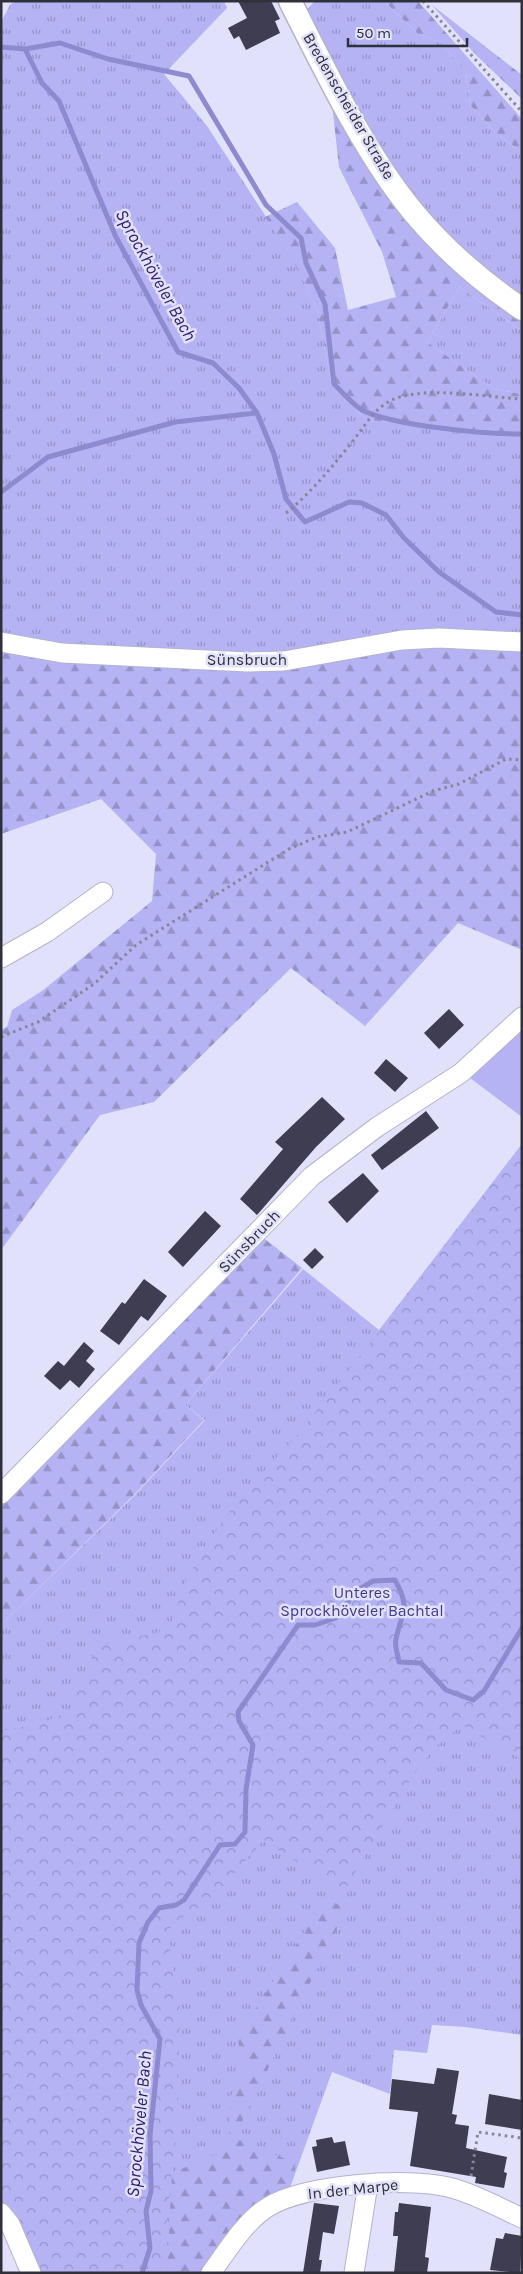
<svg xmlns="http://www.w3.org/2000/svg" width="523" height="2274" viewBox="0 0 523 2274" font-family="Karla,sans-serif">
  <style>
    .grass { fill: url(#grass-tufts) }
    .forest { fill: url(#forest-firs) }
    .park { fill: url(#park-crowns) }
    .garden { fill: #b5b3f4 }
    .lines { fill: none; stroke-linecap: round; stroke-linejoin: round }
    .stream { stroke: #8e8acf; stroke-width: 5 }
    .building { fill: #3e3d52 }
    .minor-casing { stroke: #b3b3cc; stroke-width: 21 }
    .major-casing { stroke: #b3b3cc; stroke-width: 25 }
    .path { stroke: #868697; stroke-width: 3; stroke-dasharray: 2.5 4; stroke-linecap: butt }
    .minor { stroke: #fff; stroke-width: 19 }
    .major { stroke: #fff; stroke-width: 22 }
    .labels { text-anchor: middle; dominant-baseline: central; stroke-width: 5; stroke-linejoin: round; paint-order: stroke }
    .street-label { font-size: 16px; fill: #30303a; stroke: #e1e1fb }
    .park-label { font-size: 16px; fill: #45398a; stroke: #e1e1fb }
    .water-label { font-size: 18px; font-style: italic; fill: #2e1c6c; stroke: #e1e1fb }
  </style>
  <defs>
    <pattern id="grass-tufts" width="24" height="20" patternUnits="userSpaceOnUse" patternTransform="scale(1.25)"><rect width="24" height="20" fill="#b5b3f4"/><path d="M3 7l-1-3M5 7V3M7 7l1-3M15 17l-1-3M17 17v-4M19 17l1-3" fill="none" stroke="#9492c7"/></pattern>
    <pattern id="forest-firs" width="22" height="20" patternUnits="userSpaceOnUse" patternTransform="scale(1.25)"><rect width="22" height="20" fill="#b5b3f4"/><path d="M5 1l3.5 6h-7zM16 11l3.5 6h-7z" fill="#9492c7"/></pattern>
    <pattern id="park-crowns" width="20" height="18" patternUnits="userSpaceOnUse" patternTransform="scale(1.25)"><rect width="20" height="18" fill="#b5b3f4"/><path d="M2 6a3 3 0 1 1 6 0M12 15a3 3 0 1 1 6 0" fill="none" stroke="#9492c7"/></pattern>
  </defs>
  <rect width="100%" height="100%" fill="#e1e1fb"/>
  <!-- grass -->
  <path class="grass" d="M16,1h208l3,7 -63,66 43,52 82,126 28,57 15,77 35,34 155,13v205l-294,21 -227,-21v-616l9,-17z
    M315,1h69l34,33 22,8 26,30 4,33 27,29 25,18v147l-16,-10 -69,-64 -42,-55 -25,-37 -66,-120z
    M460,287l62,44v63l-28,-5 -67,-47z
    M522,1144v891l-57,-8 -33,-2 -5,28 -33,-3 -4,44 -58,-22 -45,124 -80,77h-168l-38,-206v-442l133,-129 71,-76 -20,-15 118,-136 76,61z"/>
  <!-- forest -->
  <path class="forest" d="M384,1h34l104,118v33l-25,-18 -27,-29 -4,-33 -26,-30 -22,-8z
    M432,5l90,70v24l-48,-46z
    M330,86l125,182 67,54v9l-62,-44 -33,55 67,47 28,5v39l-155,-13 -35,-34 -15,-77 -29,-58 -23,-34 32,-15 38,46 13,62 48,-13 -14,-45 -43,-85z
    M439,642l83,4v304l-64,-27 -93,103 -74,-58 -137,134 -54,13 -99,135v-220l6,-3 5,-17 30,-19 110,-90 4,-47 -55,-55 -100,35v-189l228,20z
    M261,1236l41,32 -117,137 19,15 -71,76 -132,129v-130z
    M325,1899l22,9 -113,230 62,25 -8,22 -21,10 -26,27 -39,51h-35l5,-100 45,-19 12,-15 1,-42 16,-28 -9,-31z"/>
  <!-- park -->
  <path class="park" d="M522,1144v616l-60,-35 -29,24 -19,25 -71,119 -79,-53 -53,59 -34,22 -9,9 4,33 8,36 -2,108 -16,166h-138l-23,-60v-482l41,-8 29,-13 22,-55 17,-14 47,-8 14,-10 15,-43 33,-54 27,-36 48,-51 108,-136z"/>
  <!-- garden -->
  <path class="garden" d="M522,1030v87l-56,-42z"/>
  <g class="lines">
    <!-- stream -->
    <path class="stream" d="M1,47l24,2 35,-6 48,16 81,17 77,129 35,33 5,25 19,41 9,80c8,8 18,20 28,26 31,16 124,24 160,24
      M25,49l17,34 17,18 56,134 63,117 35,11 26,25 18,25 17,41 12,45 19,23 44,-20 13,1 24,12 18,23 35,34 57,40 26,3
      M1,492l47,-35 127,-35 82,-9
      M142,2273l8,-25 -4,-37 5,-20 -1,-56 10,-96 -19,-34 -4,-15 2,-47 9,-21 11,-14 17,-3 8,-5 36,-55 15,-1 10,-12 1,-43 7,-44 -14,-24 -1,-9 60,-87h17l21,-7 20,-27 17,-10 22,-1c16,29 7,31 1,59 -2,7 2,16 3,23l22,1 25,27 27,10 11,-9 38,-63"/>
  </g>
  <!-- building -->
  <path class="building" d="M238,1h33l9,18 -5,2 5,12 -34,17 -7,-14 -5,3 -6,-11 19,-10z
    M449,1009l15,16 -25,24 -15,-16z
    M386,1059l22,19 -13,14 -21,-19z
    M322,1097l23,22 -29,28 -59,68 -17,-16 43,-50 -8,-7z
    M426,1111l13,17 -57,42 -11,-15z
    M363,1173l16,18 -32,32 -19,-21z
    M205,1211l16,15 -38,41 -15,-15z
    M315,1248l9,9 -12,12 -9,-9z
    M144,1279l23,17 -19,25 -7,-5 -22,29 -19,-14 22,-29 3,2z
    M84,1342l10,9 -8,10 9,8 -16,19 -9,-8 -10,10 -16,-14 14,-15 6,5z
    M437,2068l22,3 -7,43 5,1 -2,9 14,2 -3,22 41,9 -3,15 3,1 -3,15 -29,-5 1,-6 -66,-11 8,-54 -29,-3 3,-30 42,5z
    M489,2094l33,6v30l-37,-6z
    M332,2137l2,6 11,-2 5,24 -33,7 -5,-25 5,-1 -1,-6z
    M314,2203l25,3 -5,28 -11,-2 -4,28h3l-2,13h-17z
    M399,2203l32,4 -6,50 4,1 -2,15h-33l4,-37h-5l2,-24h3z
    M505,2233l17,3 -2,37 -30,-3 6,-32 7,1z"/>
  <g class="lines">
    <!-- minor casing -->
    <g class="minor-casing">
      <path id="minor" d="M1,642l61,11 186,9 36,-1 118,-21 37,-2 83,4
        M1,958l46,-26 56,-40
        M1,1494l311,-318 65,-49 84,-54 61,-56
        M1,2213l9,11 21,49
        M211,2273c16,-22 34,-52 57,-66 37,-23 138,-30 180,-20 25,6 50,20 74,31
        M354,2273l14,-89"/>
    </g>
    <!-- major casing -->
    <g class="major-casing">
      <path id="major" d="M290,1c35,69 75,153 124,212 31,37 68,69 108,96"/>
    </g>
    <!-- path -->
    <path class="path" d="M423,1l99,111
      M286,513c24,-19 43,-43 63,-67 15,-18 26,-42 51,-49 35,-10 85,0 122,2
      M1,1037l37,-15 56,-38 42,-39 153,-96 28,-12 30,-5 86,-41 26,-7 47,-25 16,1
      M471,2176l7,-44 44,6"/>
    <!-- minor -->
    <use href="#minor" class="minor"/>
    <!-- major -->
    <use href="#major" class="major"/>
  </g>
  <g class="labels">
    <!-- street labels -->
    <g class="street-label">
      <text transform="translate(349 106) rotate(60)">Bredenscheider Straße</text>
      <text x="247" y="659">Sünsbruch</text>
      <text transform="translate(249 1241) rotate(-46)">Sünsbruch</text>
      <text transform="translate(353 2189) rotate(-6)">In der Marpe</text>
    </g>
    <!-- park labels -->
    <g class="park-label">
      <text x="362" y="1592">Unteres<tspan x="362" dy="18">Sprockhöveler Bachtal</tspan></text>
    </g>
    <!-- water labels -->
    <g class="water-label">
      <text transform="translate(156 275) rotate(61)">Sprockhöveler Bach</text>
      <text transform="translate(139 2124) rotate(-85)">Sprockhöveler Bach</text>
    </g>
  </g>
  <!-- border -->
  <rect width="523" height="2274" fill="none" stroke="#30303a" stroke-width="5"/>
  <!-- scale -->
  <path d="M348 38v8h119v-8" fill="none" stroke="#30303a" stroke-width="2.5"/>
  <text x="356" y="38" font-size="15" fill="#30303a" stroke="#e1e1fb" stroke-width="4" paint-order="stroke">50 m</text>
</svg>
